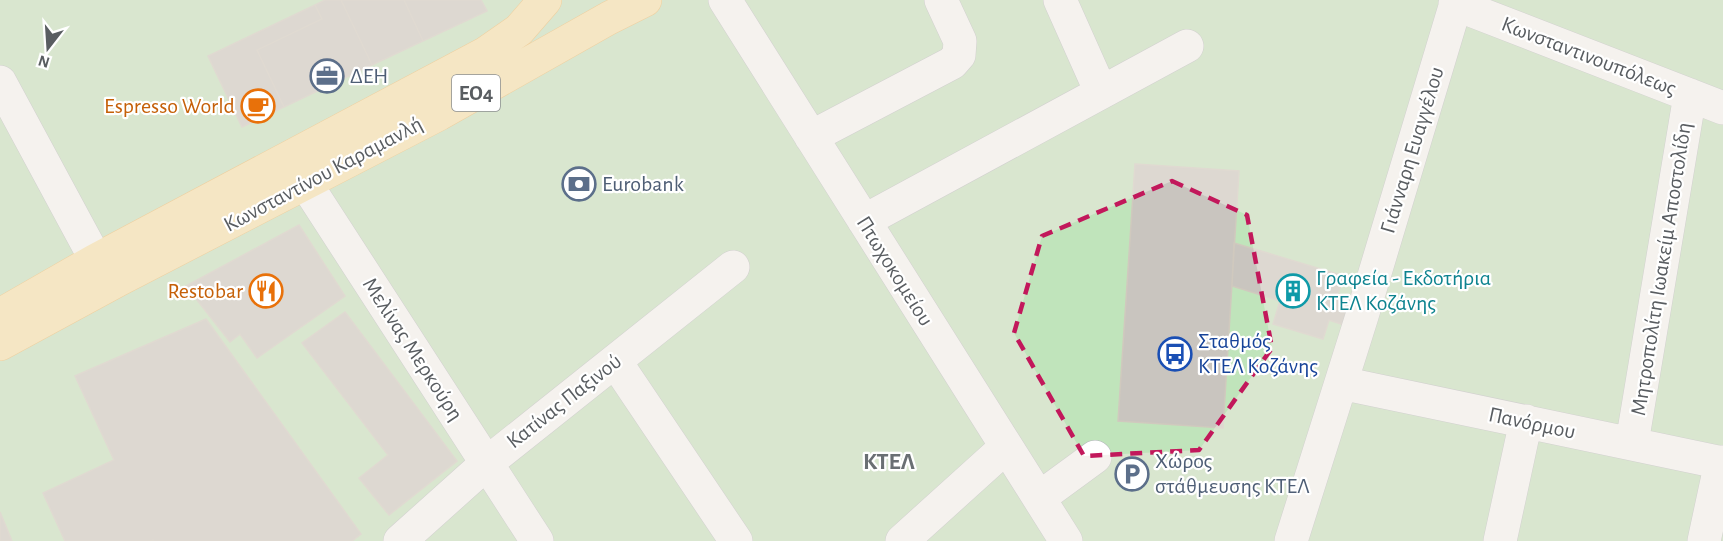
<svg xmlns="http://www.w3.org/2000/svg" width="1723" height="541" viewBox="0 0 1723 541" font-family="'Alegreya Sans',sans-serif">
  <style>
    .green { fill: #c0e4bb }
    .building { fill: #c9c5bf; stroke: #d0c9be; stroke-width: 1.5 }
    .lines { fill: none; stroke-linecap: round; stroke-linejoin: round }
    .minor-casing { stroke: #b3b7bb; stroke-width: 34 }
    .major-casing { stroke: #f1b353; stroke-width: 34 }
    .minor { stroke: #fff; stroke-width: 33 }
    .major { stroke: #ffe5a2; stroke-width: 33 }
    .marked { fill: none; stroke: #c2185b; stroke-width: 4.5; stroke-dasharray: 12 8; stroke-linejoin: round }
    .labels { text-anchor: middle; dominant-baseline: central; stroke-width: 4.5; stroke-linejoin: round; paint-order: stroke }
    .shield { fill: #fff; stroke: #8b8e90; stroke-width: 1.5 }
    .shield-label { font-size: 21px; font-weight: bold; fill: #595d61 }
    .street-label { font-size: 22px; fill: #595d61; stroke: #fff }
    .service-label { font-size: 22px; fill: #4e5e75; stroke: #fff; text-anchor: start }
    .food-label { font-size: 22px; fill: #c56008; stroke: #fff; text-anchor: end }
    .culture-label { font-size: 22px; fill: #0d838f; stroke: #fff; text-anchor: start }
    .transit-label { font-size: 22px; fill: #164399; stroke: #fff; text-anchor: start }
    .neighbourhood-label { font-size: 24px; font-weight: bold; fill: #6a6f73; stroke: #fff }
  </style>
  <rect width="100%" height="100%" fill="#ece8e0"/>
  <!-- green -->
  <path class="green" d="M0,0h1723v541h-1723z"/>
  <!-- building -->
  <path class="building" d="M325,0h16l31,65 -88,42 -27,-57 65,-31 -7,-14z
    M341,0h63l19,41 -51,24z
    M404,0h77l6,11 -64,30z
    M315,5l7,14 -65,31 27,57 -42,20 -34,-71z
    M1135,164l104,7 -16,257 -105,-7z
    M299,225l46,71 -88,62 -17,-24 -10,8 -44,-56z
    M1234,243l110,33 -7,20 15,4 -8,25 -15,-5 -6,19 -50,-15 7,-23 -48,-15z
    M345,312l112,149 -68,54 -30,-37 29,-23 -86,-112z
    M206,319l155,215 -9,7h-198l-1,-1 -3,1h-85l-22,-48 71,-33 -39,-84z
    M0,512l12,29h-12z"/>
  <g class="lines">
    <!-- minor casing -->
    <g class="minor-casing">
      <path id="minor" d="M725,0l341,541
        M1060,0l41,92
        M1455,4l268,104
        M0,82l96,178
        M811,137l141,-74 7,-8 1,-14 -19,-41
        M299,156l7,28 231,357
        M864,221l323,-175
        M615,361l121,180
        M1341,383l382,80
        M1632,443l58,-348
        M1039,498l56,-41
        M400,541l87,-78 246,-196
        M902,541l104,-94
        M1291,541l71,-225 95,-316
        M1500,541l26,-120
        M1704,541l17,-79"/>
    </g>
    <!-- major casing -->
    <g class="major-casing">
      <path id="major" d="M0,315l96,-55 390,-207 33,-23 26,-30
        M0,344l118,-64 321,-166 170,-96 36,-18"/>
    </g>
    <!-- minor -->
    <use href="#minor" class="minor"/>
    <!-- major -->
    <use href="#major" class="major"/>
  </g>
  <!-- marked area -->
  <path d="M0 0H1723V541H0ZM1172,181l75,34 25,133 -73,102 -115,6 -70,-123 28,-97z" fill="#ece8e0" fill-opacity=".55" fill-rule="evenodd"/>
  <path class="marked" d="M1172,181l75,34 25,133 -73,102 -115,6 -70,-123 28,-97z"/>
  <!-- icons -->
  <defs>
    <g id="office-ring" transform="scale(1.725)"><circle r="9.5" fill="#fff" stroke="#5c6f8a" stroke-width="1.5"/><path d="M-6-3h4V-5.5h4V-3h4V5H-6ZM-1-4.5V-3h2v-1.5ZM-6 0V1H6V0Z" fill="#5c6f8a"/></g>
    <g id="cafe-ring" transform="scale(1.725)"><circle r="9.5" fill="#fff" stroke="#e8710a" stroke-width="1.5"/><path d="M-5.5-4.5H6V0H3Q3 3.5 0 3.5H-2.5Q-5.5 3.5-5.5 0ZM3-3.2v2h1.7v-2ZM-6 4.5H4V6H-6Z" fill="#e8710a"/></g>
    <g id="bank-ring" transform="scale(1.725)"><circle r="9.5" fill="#fff" stroke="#5c6f8a" stroke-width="1.5"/><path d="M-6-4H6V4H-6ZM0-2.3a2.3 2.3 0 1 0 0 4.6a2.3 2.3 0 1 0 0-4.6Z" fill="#5c6f8a"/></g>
    <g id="restaurant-ring" transform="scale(1.725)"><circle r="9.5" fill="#fff" stroke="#e8710a" stroke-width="1.5"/><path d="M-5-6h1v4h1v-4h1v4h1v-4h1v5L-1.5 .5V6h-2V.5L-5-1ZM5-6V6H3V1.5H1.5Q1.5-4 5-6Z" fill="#e8710a"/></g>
    <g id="building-ring" transform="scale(1.725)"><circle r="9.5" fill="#fff" stroke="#0f9aa8" stroke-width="1.5"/><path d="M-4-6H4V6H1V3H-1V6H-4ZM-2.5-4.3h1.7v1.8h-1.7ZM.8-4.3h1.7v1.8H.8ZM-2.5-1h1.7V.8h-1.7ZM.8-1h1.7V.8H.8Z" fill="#0f9aa8"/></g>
    <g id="bus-ring" transform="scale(1.725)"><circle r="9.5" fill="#fff" stroke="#1a4fb4" stroke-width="1.5"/><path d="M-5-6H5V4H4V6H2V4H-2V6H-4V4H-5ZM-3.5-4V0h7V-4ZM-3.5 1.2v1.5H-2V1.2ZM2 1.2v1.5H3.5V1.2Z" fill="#1a4fb4"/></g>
    <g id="parking-ring" transform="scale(1.725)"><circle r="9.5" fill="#fff" stroke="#5c6f8a" stroke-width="1.5"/><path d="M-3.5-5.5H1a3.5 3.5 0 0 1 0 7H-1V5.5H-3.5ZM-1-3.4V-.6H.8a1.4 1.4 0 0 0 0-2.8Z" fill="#5c6f8a"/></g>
  </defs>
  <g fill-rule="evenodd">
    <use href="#office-ring" x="327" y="76"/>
    <use href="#cafe-ring" x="258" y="106"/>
    <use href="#bank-ring" x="579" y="184"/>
    <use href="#restaurant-ring" x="266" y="291"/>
    <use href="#building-ring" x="1293" y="291"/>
    <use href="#bus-ring" x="1175" y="354"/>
    <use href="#parking-ring" x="1132" y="474"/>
  </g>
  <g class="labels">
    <!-- shield labels -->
    <rect class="shield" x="452" y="75" width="48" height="36" rx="4.5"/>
    <g class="shield-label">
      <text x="476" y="93">ΕΟ4</text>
    </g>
    <!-- street labels -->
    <g class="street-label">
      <text transform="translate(1589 56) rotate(21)">Κωνσταντινουπόλεως</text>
      <text transform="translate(1412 150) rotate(-73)">Γιάνναρη Ευαγγέλου</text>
      <text transform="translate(323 174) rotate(-28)">Κωνσταντίνου Καραμανλή</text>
      <text transform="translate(1661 269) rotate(-81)">Μητροπολίτη Ιωακείμ Αποστολίδη</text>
      <text transform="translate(895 271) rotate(58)">Πτωχοκομείου</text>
      <text transform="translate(413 349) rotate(57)">Μελίνας Μερκούρη</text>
      <text transform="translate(564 401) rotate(-38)">Κατίνας Παξινού</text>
      <text transform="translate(1532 423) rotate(12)">Πανόρμου</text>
    </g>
    <!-- service labels -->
    <g class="service-label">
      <text x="350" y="76">ΔΕΗ</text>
      <text x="602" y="184">Eurobank</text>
      <text x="1155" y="461">Χώρος<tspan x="1155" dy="25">στάθμευσης ΚΤΕΛ</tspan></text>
    </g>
    <!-- food labels -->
    <g class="food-label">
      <text x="235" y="106">Espresso World</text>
      <text x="243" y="291">Restobar</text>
    </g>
    <!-- culture labels -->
    <g class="culture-label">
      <text x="1316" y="278">Γραφεία - Εκδοτήρια<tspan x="1316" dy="25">ΚΤΕΛ Κοζάνης</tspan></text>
    </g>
    <!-- transit labels -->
    <g class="transit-label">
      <text x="1198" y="341">Σταθμός<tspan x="1198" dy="25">ΚΤΕΛ Κοζάνης</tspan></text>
    </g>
    <!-- neighbourhood labels -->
    <g class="neighbourhood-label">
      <text x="889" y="462">ΚΤΕΛ</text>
    </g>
  </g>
  <!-- north arrow -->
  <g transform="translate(48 48) rotate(197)" stroke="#ffffff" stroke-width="4.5" paint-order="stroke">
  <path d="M0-4.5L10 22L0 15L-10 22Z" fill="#595d61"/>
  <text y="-9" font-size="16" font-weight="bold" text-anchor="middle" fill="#595d61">N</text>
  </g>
</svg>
